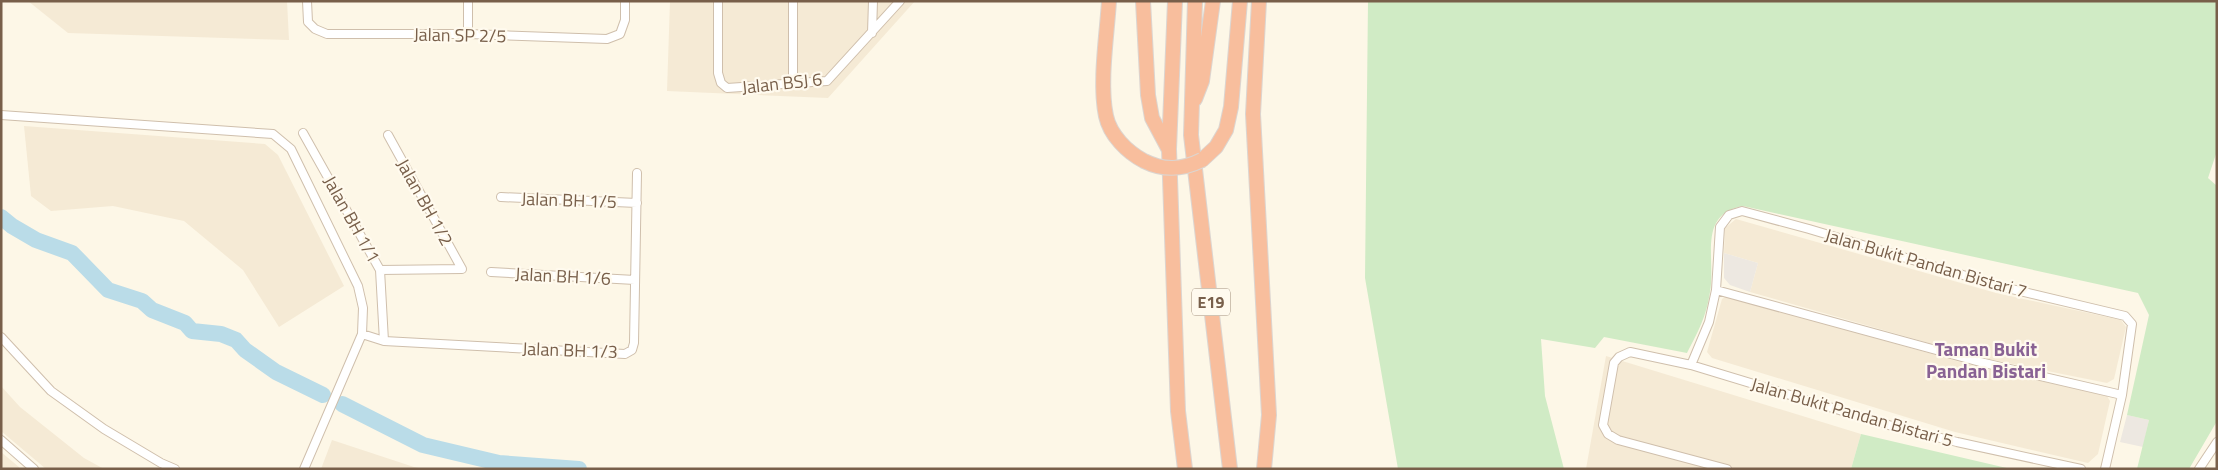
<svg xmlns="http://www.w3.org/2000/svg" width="2218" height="470" viewBox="0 0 2218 470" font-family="'Titillium Web',sans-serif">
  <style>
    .residential { fill: #f5ead5 }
    .industrial { fill: #ede8e1 }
    .green { fill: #d0ebc5 }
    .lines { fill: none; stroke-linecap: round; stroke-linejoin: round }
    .river { stroke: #badce8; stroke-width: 16 }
    .street-casing { stroke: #cfbfac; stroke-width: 10 }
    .highway-casing { stroke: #dcd5d0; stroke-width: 16 }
    .street { stroke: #fff; stroke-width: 8 }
    .highway { stroke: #f8be9d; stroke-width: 14 }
    .highway-bridge-casing { stroke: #dcd5d0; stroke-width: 16; stroke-linecap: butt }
    .highway-bridge { stroke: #f8be9d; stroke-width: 14 }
    .labels { text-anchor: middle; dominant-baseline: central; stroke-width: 4.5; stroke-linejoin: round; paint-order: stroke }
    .shield { fill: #fffaee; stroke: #a08e7b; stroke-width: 1 }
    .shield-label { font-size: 16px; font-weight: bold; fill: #785f4a }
    .street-label { font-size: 18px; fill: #785f4a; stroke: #fffaee }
    .neighbourhood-label { font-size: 19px; font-weight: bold; fill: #896294; stroke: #fffaee }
  </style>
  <rect width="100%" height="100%" fill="#fdf7e7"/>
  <!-- residential -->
  <path class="residential" d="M28,1h259l2,39 -221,-7z
    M670,1h245l-87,97 -161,-7z
    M24,126l241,18 13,11 66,131 -65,41 -36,-57 -59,-49 -71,-15 -62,5 -20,-15z
    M1736,219l260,74 125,27 5,7 -12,52 -7,4 -129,-26 -228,-65 8,-29 -34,-10 1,-25z
    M1727,296l247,70 133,30 3,5 -12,53 -10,9 -133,-31 -243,-74 -5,-6 15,-53z
    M1606,356l255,78 -10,35h-265z
    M1,386l19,21 64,51 20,11h-58l-45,-38z
    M332,440l82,27 9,2h-102z
    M1,452l18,15v2h-18z"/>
  <!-- industrial -->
  <path class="industrial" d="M1724,253l34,10 -8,29 -20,-7 -6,-7z
    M2127,415l22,5 -6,27 -23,-5z"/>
  <!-- green -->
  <path class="green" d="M1368,1h849v150l-9,27 9,8v235l-28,48h-52l12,-49 -22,-5 22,-100 -11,-22 -395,-87c-46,8 -27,53 -33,86 -4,25 -11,38 -23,61l-83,-16 -9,11 -54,-9 4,57 19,73h-166l-33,-191z
    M1861,434l150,35h-160z"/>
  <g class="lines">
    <!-- river -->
    <path class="river" d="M1,217l11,9 24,14 36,13 36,37 34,11 10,9 33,13 7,8 29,3 15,6 9,10 31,22 47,23
      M342,404l81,41 76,18 80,6"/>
    <!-- street casing -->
    <g class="street-casing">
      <path id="street" d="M307,1l1,21 7,7 12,5h141l139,5 13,-5 5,-14v-19
        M468,1v33
        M718,1v72l3,10 6,5 100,-7 73,-80
        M872,33l1,-32
        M793,84v-83
        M1,115l272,19 18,15 67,137 5,22 -1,26 -58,135
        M303,133l77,137 4,71
        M501,197l136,6
        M380,270l82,-1 -74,-134
        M491,272l144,8
        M1716,290l264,72 142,33
        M362,334l22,7 241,13 7,-4 2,-7 3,-170
        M1,337l50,54 53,38 57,34 14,6
        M1691,365l18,-43 7,-32 4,-63 9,-12 13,-4 67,18 194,58 122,29 7,8 -10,71 -17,74
        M1,440l33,29
        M1727,469l-109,-29 -10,-6 -5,-9 11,-62 5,-6 11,-5 61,13 201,61 65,16 124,27
        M2199,469l18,-27"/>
    </g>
    <!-- highway casing -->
    <g class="highway-casing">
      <path id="highway" d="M1143,1l5,94 4,23 16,30
        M1175,1l-6,148 9,262 7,58
        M1195,1l-4,134 39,334
        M1259,1l-6,113 16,301 -5,54
        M1195,99l7,-18 11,-80
        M1202,160l14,-13 10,-17 5,-23 9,-106"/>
    </g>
    <!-- street -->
    <use href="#street" class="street"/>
    <!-- highway -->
    <use href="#highway" class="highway"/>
    <!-- highway-bridge casing -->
    <g class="highway-bridge-casing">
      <path id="highway-bridge" d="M1109,1c-2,34 -10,82 -3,115 4,19 21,36 38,45 20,10 38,9 58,-1"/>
    </g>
    <!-- highway-bridge -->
    <use href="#highway-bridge" class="highway-bridge"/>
  </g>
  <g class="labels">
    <!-- shield labels -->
    <rect class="shield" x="1192" y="288.5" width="38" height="27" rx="4"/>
    <g class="shield-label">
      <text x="1211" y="302">E19</text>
    </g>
    <!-- street labels -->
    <g class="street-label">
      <text transform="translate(460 35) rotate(1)">Jalan SP 2/5</text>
      <text transform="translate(782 83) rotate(-6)">Jalan BSJ 6</text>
      <text transform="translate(569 200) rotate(2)">Jalan BH 1/5</text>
      <text transform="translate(425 202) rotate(61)">Jalan BH 1/2</text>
      <text transform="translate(352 219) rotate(61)">Jalan BH 1/1</text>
      <text transform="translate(1926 263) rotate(16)">Jalan Bukit Pandan Bistari 7</text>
      <text transform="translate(563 276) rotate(3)">Jalan BH 1/6</text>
      <text transform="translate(570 350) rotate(2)">Jalan BH 1/3</text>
      <text transform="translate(1852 412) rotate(16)">Jalan Bukit Pandan Bistari 5</text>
    </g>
    <!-- neighbourhood labels -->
    <g class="neighbourhood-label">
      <text x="1986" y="348">Taman Bukit<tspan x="1986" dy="22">Pandan Bistari</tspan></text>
    </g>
  </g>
  <!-- border -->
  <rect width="2218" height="470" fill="none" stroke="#785f4a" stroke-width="5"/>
</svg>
